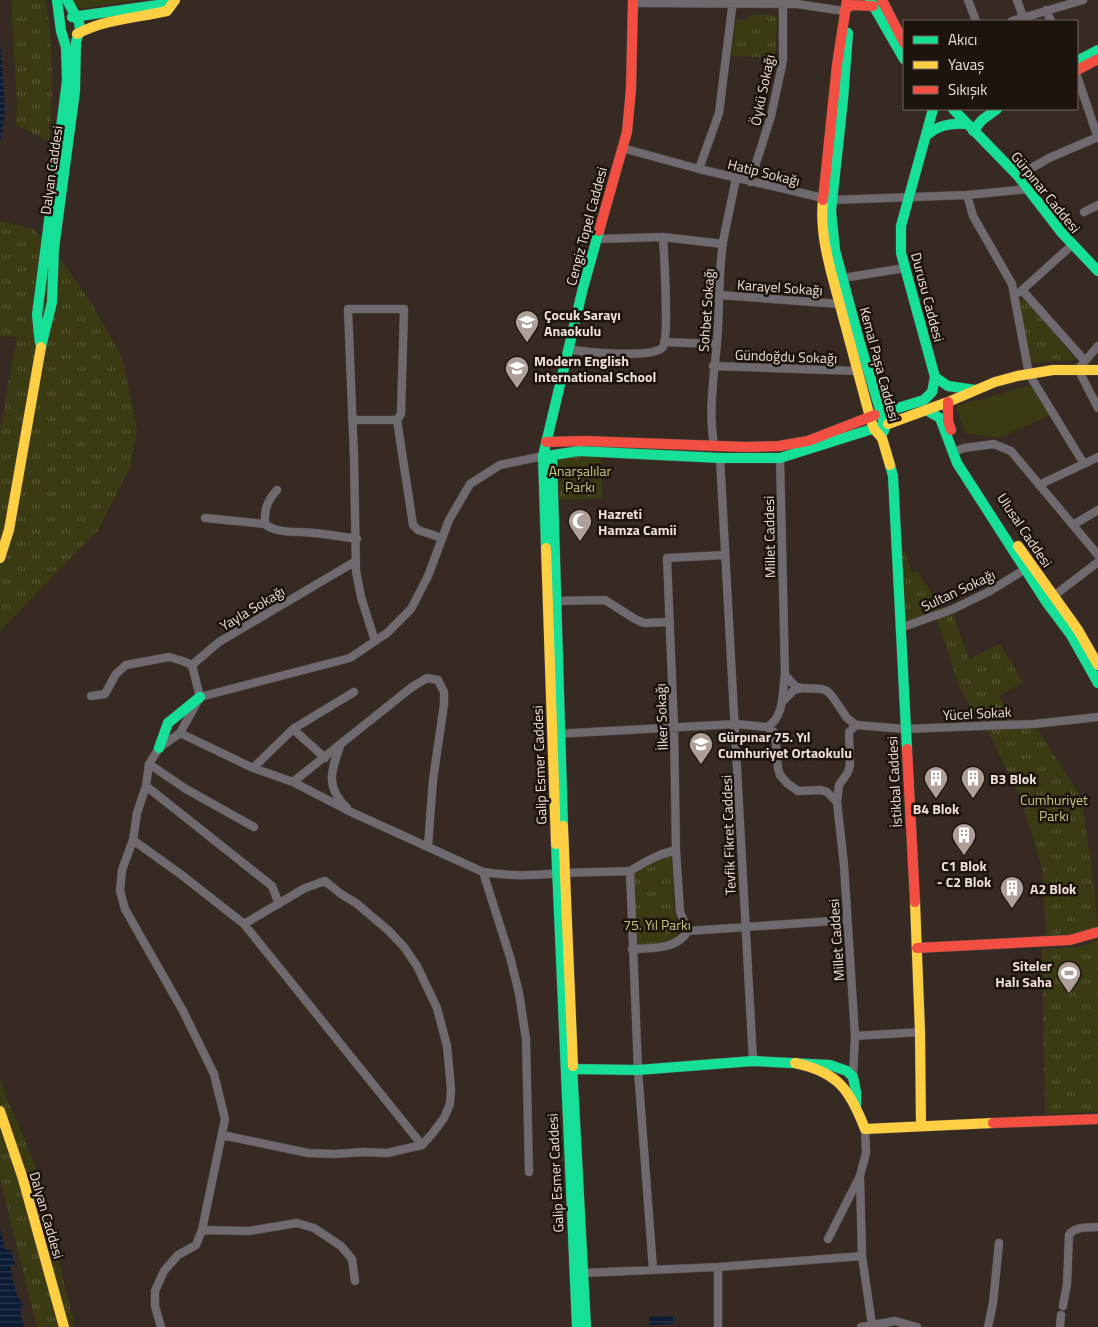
<svg xmlns="http://www.w3.org/2000/svg" width="1098" height="1327" viewBox="0 0 1098 1327" font-family="'Titillium Web',sans-serif">
  <style>
    .grass { fill: #3a3a13 }
    .park { fill: url(#park-tufts) }
    .water { fill: url(#water-rules) }
    .lines { fill: none; stroke-linecap: round; stroke-linejoin: round }
    .street-casing { stroke: #524841; stroke-width: 9 }
    .fast-casing { stroke: #524841; stroke-width: 11 }
    .slow-casing { stroke: #524841; stroke-width: 11 }
    .jam-casing { stroke: #524841; stroke-width: 11 }
    .street { stroke: #6f6970; stroke-width: 8 }
    .fast { stroke: #16e098; stroke-width: 10 }
    .slow { stroke: #ffcf43; stroke-width: 10 }
    .jam { stroke: #f24e42; stroke-width: 10 }
    .labels { text-anchor: middle; dominant-baseline: central; stroke-width: 5; stroke-linejoin: round; paint-order: stroke }
    .street-label { font-size: 14px; fill: #eee0d7; stroke: #1d140e }
    .poi-label { font-size: 14px; font-weight: bold; fill: #eee0d7; stroke: #1d140e; text-anchor: start }
    .park-label { font-size: 14px; fill: #c4c87f; stroke: #1d140e }
  </style>
  <defs>
    <pattern id="park-tufts" width="24" height="20" patternUnits="userSpaceOnUse" patternTransform="scale(1.25)"><rect width="24" height="20" fill="#3a3a13"/><path d="M3 7l-1-3M5 7V3M7 7l1-3M15 17l-1-3M17 17v-4M19 17l1-3" fill="none" stroke="#575635"/></pattern>
    <pattern id="water-rules" width="6" height="5" patternUnits="userSpaceOnUse" patternTransform="scale(1.25)"><rect width="6" height="5" fill="#0b1a35"/><path d="M0 2.5h6" fill="none" stroke="#2f3b52"/></pattern>
  </defs>
  <rect width="100%" height="100%" fill="#362a23"/>
  <!-- grass -->
  <path class="grass" d="M68,0h69l-64,10z
    M1031,385l19,30 -51,23 -34,-5 -9,-27z"/>
  <!-- park -->
  <path class="park" d="M11,0h35c7,47 8,95 3,142l-33,-17 1,-22z
    M770,14l7,3 -2,41 -44,-2 5,-36 11,1 1,-6z
    M0,221l34,8 27,31 31,44 30,53 15,73 -7,38 -32,62 -98,101v-200l17,-94 -17,-1z
    M1024,297l52,63 -47,3 -13,-62z
    M572,455h29l1,43 -43,2 -1,-40z
    M905,551l7,22 6,-1 16,25 7,16 10,-3 18,49 31,-15 23,38 -24,14 16,28h19l47,73 13,87 4,48 -52,10 -4,-74 -21,-69 -36,-74h-2l-22,-34 -25,-75 -33,8 -6,-71z
    M672,856l2,55 5,22c-12,13 -24,12 -40,13l-2,-5 -4,-68 28,-14z
    M1098,940v172l-53,2 -3,-165 38,-2z
    M0,1078l7,21 27,63 41,165h-38l-37,-148z"/>
  <!-- water -->
  <path class="water" d="M0,40l5,71 -5,31z
    M0,1229l5,21h6l4,15 -5,2 7,29 6,8 -3,8 4,15h-24z
    M673,1316v8l-23,1 -1,-8z"/>
  <g class="lines">
    <!-- street casing -->
    <g class="street-casing">
      <path id="street" d="M968,0l8,21
        M1017,0l6,17
        M633,3l164,1 47,7
        M1046,10l5,11
        M1012,21l71,-21
        M1077,76l21,62
        M622,148l77,21 20,-56 14,-113
        M699,169l124,29
        M1018,176l31,-18 49,-21
        M750,182l21,-66 12,-55v-61
        M967,195l6,21 39,68 17,90 55,90
        M832,200l135,-5 61,-6
        M1084,212l14,-7
        M597,239l66,-2 60,7
        M843,278l62,-10
        M1022,290l63,71
        M1020,292l52,-47
        M720,295l119,9
        M664,342l53,2
        M1098,346l-20,23 20,39
        M569,349c14,3 85,10 94,-2 6,-8 1,-94 0,-110
        M713,366l144,5
        M352,420h45
        M714,445c-6,-35 0,-68 3,-103 3,-33 1,-67 6,-100 4,-21 9,-43 13,-64
        M953,452l11,-4 30,-4 17,7 87,104
        M720,458l33,603
        M780,458l5,217c-3,17 0,42 -18,52l8,6 3,35 2,7 7,8 11,8 23,-1 6,2 10,10
        M1039,485l59,-28
        M277,490c-10,11 -13,20 -12,34 11,10 34,7 49,9 14,1 28,4 43,6
        M205,518l60,6
        M1073,525l25,-15
        M1051,598l47,-36
        M556,601l49,-1 30,19 9,4 26,-1
        M900,628l51,-18 37,-18 41,-25
        M375,641l-14,-44 -5,-26 -2,-113 -6,-149h56l-3,105 -4,6 16,105 5,5 24,8
        M785,675l10,11 7,2 20,1 5,2 5,5 15,22 9,7 49,4 129,-5 64,-7
        M91,696l14,-2 11,-20 10,-9 43,-8 14,4 9,4
        M200,697l-8,-32 27,-23 137,-81
        M782,702l12,-12 8,-2
        M293,729l32,29
        M180,733l73,35 40,14 58,30 132,60c31,5 51,3 81,1 22,-1 44,-1 66,-2l8,199 15,199
        M555,734l181,-10 31,3
        M340,746c-9,25 -15,41 7,62
        M149,764l37,25 68,38
        M253,768l40,-39 61,-37
        M293,782l119,-95 15,-9 11,2 6,12v12l-11,76 -5,66
        M146,786l126,100 7,18
        M133,840l50,36 61,48 61,-36 20,-7 16,13 15,9 33,28 15,16 13,19 20,42 10,38 4,43 -1,15 -6,14 -12,16 -10,11 -35,8 -24,-1 -28,2 -27,-1 -86,-18
        M630,871c15,-9 28,-17 46,-21
        M483,872l27,85 9,36 7,46 3,133
        M244,924l178,221
        M688,931l-8,-19 -4,-62 -2,-122 -7,-170 58,-3
        M632,949c20,-1 44,1 56,-18l159,-11
        M855,1036l65,-4
        M853,1077l2,-41 -11,-171 -7,-63 2,-17 9,-13 2,-7 -1,-33 7,-7
        M860,1176l2,80 10,69
        M202,1230l47,1 48,-8 17,5 27,18 11,13 3,22
        M828,1239l32,-63 6,-23 -1,-24
        M718,1267v60
        M584,1273l134,-6 144,-11
        M1063,1306l4,-22 2,-49c6,-9 19,-7 29,-8
        M161,1327l-6,-21v-15l9,-20 14,-16 18,-10 6,-15 23,-111 -11,-45 -31,-63 -58,-102 -5,-18 2,-21 11,-30 4,-27 9,-27 3,-22 10,-16 21,-15 20,-36 150,-39 37,-25 24,-24 17,-33 21,-56 21,-36 30,-19 43,-9
        M861,1327l34,-6 22,6
        M988,1327l5,-24 6,-60
        M1060,1327l1,-12"/>
    </g>
    <!-- fast casing -->
    <g class="fast-casing">
      <path id="fast" d="M870,0l34,59
        M72,17l86,-12 11,-5
        M848,33l-5,67 -12,111 4,39 24,90 26,86 -1,5
        M1077,61l21,-11
        M933,109l-32,117v27l34,124 13,9 27,4
        M953,109l65,67 43,56 37,39
        M973,131l9,-11 15,-11
        M926,136c12,-11 24,-13 40,-12
        M40,343l-3,-28 30,-234 -1,-34 -5,-16 -4,-31
        M41,347l11,-45 2,-54 21,-157 1,-49 4,-13 -1,-7 -12,-22
        M926,410l14,8 17,45 90,140 24,32 27,48
        M875,415l49,-15 8,-8 3,-15
        M547,456l32,-5 141,7h60l108,-34
        M552,457l11,369
        M890,465l3,11 14,273
        M546,548l-3,-92 40,-168 16,-57
        M159,748l9,-25 32,-26
        M556,844l21,483
        M572,1064l14,263
        M573,1069l65,1 115,-9 77,4 17,6 6,6 3,15v13"/>
    </g>
    <!-- slow casing -->
    <g class="slow-casing">
      <path id="slow" d="M77,34c28,-15 59,-16 90,-23l8,-11
        M823,200c-4,37 9,74 18,109 10,36 19,72 29,108l4,12 8,9 8,27
        M888,424l60,-22 47,-20 22,-6 36,-6h45
        M1018,546l60,84 20,35
        M546,548l10,296
        M0,558l9,-28 32,-183
        M563,826l10,240
        M915,902l5,130 1,94
        M795,1063c43,9 55,27 70,66l128,-6
        M0,1111l23,68 41,148"/>
    </g>
    <!-- jam casing -->
    <g class="jam-casing">
      <path id="jam" d="M882,0l22,43
        M844,11l7,-6 22,1
        M1077,70l21,-11
        M823,200l14,-135 10,-65
        M599,231l28,-99 4,-43 2,-89
        M948,402v19l3,9
        M546,442l39,-1 161,6 33,-1 29,-5 67,-26
        M907,749l8,153
        M917,948l153,-8 28,-8
        M993,1123l105,-4"/>
    </g>
    <!-- street -->
    <use href="#street" class="street"/>
    <!-- fast -->
    <use href="#fast" class="fast"/>
    <!-- slow -->
    <use href="#slow" class="slow"/>
    <!-- jam -->
    <use href="#jam" class="jam"/>
  </g>
  <!-- icons -->
  <defs>
    <g id="school-pin" transform="scale(1.25)"><path d="M0 17L-7.5 6A9.5 9.5 0 1 1 7.5 6Z" fill="#aea098" stroke="#1d140e"/><path d="M0-5L7-2L0 1L-7-2ZM-4 1L0 2.5L4 1V4Q0 6-4 4Z" fill="#fff"/></g>
    <g id="mosque-pin" transform="scale(1.25)"><path d="M0 17L-7.5 6A9.5 9.5 0 1 1 7.5 6Z" fill="#aea098" stroke="#1d140e"/><path d="M3.5-4.9A6 6 0 1 0 3.5 4.9A5 5 0 1 1 3.5-4.9Z" fill="#fff"/></g>
    <g id="building-pin" transform="scale(1.25)"><path d="M0 17L-7.5 6A9.5 9.5 0 1 1 7.5 6Z" fill="#aea098" stroke="#1d140e"/><path d="M-4-6H4V6H1V3H-1V6H-4ZM-2.5-4.3h1.7v1.8h-1.7ZM.8-4.3h1.7v1.8H.8ZM-2.5-1h1.7V.8h-1.7ZM.8-1h1.7V.8H.8Z" fill="#fff"/></g>
    <g id="stadium-pin" transform="scale(1.25)"><path d="M0 17L-7.5 6A9.5 9.5 0 1 1 7.5 6Z" fill="#aea098" stroke="#1d140e"/><path d="M0-5a6.5 5 0 1 0 0 10a6.5 5 0 1 0 0-10ZM-3.5-1.8h7v3.6h-7Z" fill="#fff"/></g>
  </defs>
  <g fill-rule="evenodd">
    <use href="#school-pin" x="527" y="322"/>
    <use href="#school-pin" x="517" y="368"/>
    <use href="#mosque-pin" x="580" y="521"/>
    <use href="#school-pin" x="701" y="744"/>
    <use href="#building-pin" x="936" y="778"/>
    <use href="#building-pin" x="973" y="778"/>
    <use href="#building-pin" x="964" y="835"/>
    <use href="#building-pin" x="1012" y="888"/>
    <use href="#stadium-pin" x="1069" y="973"/>
  </g>
  <g class="labels">
    <!-- street labels -->
    <g class="street-label">
      <text transform="translate(762 90) rotate(-78)">Öykü Sokağı</text>
      <text transform="translate(51 170) rotate(-82)">Dalyan Caddesi</text>
      <text transform="translate(764 172) rotate(14)">Hatip Sokağı</text>
      <text transform="translate(1046 192) rotate(51)">Gürpınar Caddesi</text>
      <text transform="translate(586 226) rotate(-75)">Cengiz Topel Caddesi</text>
      <text transform="translate(780 287) rotate(4)">Karayel Sokağı</text>
      <text transform="translate(928 297) rotate(75)">Durusu Caddesi</text>
      <text transform="translate(706 310) rotate(-86)">Sohbet Sokağı</text>
      <text transform="translate(786 356) rotate(2)">Gündoğdu Sokağı</text>
      <text transform="translate(880 364) rotate(75)">Kemal Paşa Caddesi</text>
      <text transform="translate(1025 530) rotate(56)">Ulusal Caddesi</text>
      <text transform="translate(769 537) rotate(-91)">Millet Caddesi</text>
      <text transform="translate(958 590) rotate(-25)">Sultan Sokağı</text>
      <text transform="translate(252 608) rotate(-31)">Yayla Sokağı</text>
      <text transform="translate(977 713) rotate(-3)">Yücel Sokak</text>
      <text transform="translate(661 717) rotate(-92)">İlker Sokağı</text>
      <text transform="translate(539 765) rotate(-92)">Galip Esmer Caddesi</text>
      <text transform="translate(894 782) rotate(-93)">İstikbal Caddesi</text>
      <text transform="translate(728 835) rotate(-92)">Tevfik Fikret Caddesi</text>
      <text transform="translate(836 940) rotate(-94)">Millet Caddesi</text>
      <text transform="translate(555 1173) rotate(-93)">Galip Esmer Caddesi</text>
      <text transform="translate(47 1215) rotate(74)">Dalyan Caddesi</text>
    </g>
    <!-- poi labels -->
    <g class="poi-label">
      <text x="544" y="314">Çocuk Sarayı<tspan x="544" dy="16">Anaokulu</tspan></text>
      <text x="534" y="360">Modern English<tspan x="534" dy="16">International School</tspan></text>
      <text x="598" y="513">Hazreti<tspan x="598" dy="16">Hamza Camii</tspan></text>
      <text x="718" y="736">Gürpınar 75. Yıl<tspan x="718" dy="16">Cumhuriyet Ortaokulu</tspan></text>
      <text x="990" y="778">B3 Blok</text>
      <text x="936" y="808" text-anchor="middle">B4 Blok</text>
      <text x="964" y="865" text-anchor="middle">C1 Blok<tspan x="964" dy="16">- C2 Blok</tspan></text>
      <text x="1030" y="888">A2 Blok</text>
      <text x="1052" y="965" text-anchor="end">Siteler<tspan x="1052" dy="16">Halı Saha</tspan></text>
    </g>
    <!-- park labels -->
    <g class="park-label">
      <text x="580" y="470">Anarşalılar<tspan x="580" dy="16">Parkı</tspan></text>
      <text x="1054" y="799">Cumhuriyet<tspan x="1054" dy="16">Parkı</tspan></text>
      <text x="657" y="924">75. Yıl Parkı</text>
    </g>
  </g>
  <!-- legend -->
  <rect x="903" y="20" width="175" height="90" fill="#1d140e" stroke="#71665e"/>
  <rect x="913" y="36" width="25" height="8" fill="#16e098" stroke="#71665e"/>
  <text x="948" y="45" font-size="15" fill="#eee0d7">Akıcı</text>
  <rect x="913" y="61" width="25" height="8" fill="#ffcf43" stroke="#71665e"/>
  <text x="948" y="70" font-size="15" fill="#eee0d7">Yavaş</text>
  <rect x="913" y="86" width="25" height="8" fill="#f24e42" stroke="#71665e"/>
  <text x="948" y="95" font-size="15" fill="#eee0d7">Sıkışık</text>
</svg>
